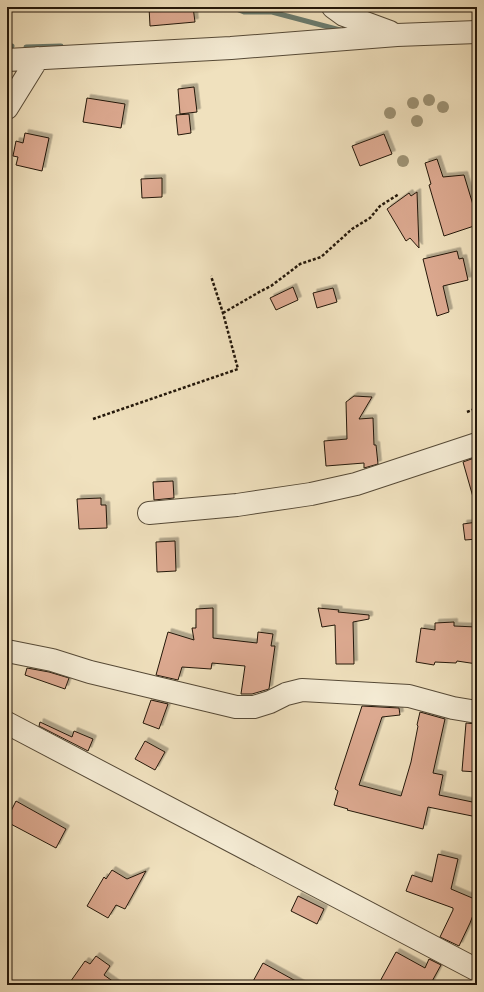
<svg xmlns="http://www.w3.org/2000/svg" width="484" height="992" viewBox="0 0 484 992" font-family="'Old Standard TT',serif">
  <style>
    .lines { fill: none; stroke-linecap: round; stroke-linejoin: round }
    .stream { stroke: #6a7b6e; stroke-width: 5 }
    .building { fill: #dca990; stroke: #23170a; filter: url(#shadow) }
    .minor-casing { stroke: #564a37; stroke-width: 24 }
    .path { stroke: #23170a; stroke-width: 2.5; stroke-dasharray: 3 2; stroke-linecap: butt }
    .minor { stroke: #f5ecd5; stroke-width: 22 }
    .tree { fill: #9d9274 }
  </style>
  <defs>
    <filter id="shadow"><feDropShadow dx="3.5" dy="-3.5" stdDeviation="0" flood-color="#0004"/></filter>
  </defs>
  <rect width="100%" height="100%" fill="#f0e1be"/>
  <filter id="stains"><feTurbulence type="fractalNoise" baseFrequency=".005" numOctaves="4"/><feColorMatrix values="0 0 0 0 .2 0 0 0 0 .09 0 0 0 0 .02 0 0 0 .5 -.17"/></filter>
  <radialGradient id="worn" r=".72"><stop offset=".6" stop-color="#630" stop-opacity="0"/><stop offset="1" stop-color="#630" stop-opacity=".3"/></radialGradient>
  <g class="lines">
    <!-- stream -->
    <path class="stream" d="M231,7l13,5h28l68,18
      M7,46h5
      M26,47l35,-1"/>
  </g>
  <!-- building -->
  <path class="building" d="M149,7h44l2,15 -45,4z
    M194,87l3,25 -17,2 -2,-25z
    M87,98l38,6 -4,24 -38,-6z
    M189,114l2,19 -13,2 -2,-20z
    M25,133l24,5 -7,33 -26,-6 2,-8 -5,-1 3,-15 7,2z
    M384,134l8,20 -32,12 -8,-20z
    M437,159l6,18 21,-2 13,43v7l-33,11 -15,-51 2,-1 -6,-21z
    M162,178v19l-20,1 -1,-19z
    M417,192l2,56 -9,-10 -4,3 -19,-32 22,-16 2,3z
    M457,251l2,8 4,-1 5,22 -25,6 6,26 -12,4 -14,-57z
    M293,287l5,13 -22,10 -6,-12z
    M333,288l4,14 -20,6 -4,-15z
    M354,396l18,1 -13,22 14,-1 1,27h2l2,19 -14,4v-5l-38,3 -2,-25 23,-2 -1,-37z
    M477,457v40h-4l-10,-35z
    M173,481l1,17 -20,2 -1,-18z
    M101,498v7h5l1,23 -28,1 -2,-30z
    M477,522v17l-12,1 -2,-16z
    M175,541l1,30 -19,1 -1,-30z
    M213,608v30l44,5 1,-11 15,2 -2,12h4l-6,43 -17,5h-11l4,-28 -33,-3 -1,6 -29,-2 -4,13 -22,-5 12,-43 26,8 -2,-12h4v-19z
    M318,608l21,2 -1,2 31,3v4l-16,3 1,42h-18l-1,-39 -13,2z
    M454,622v4l22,1 1,37 -20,-3 -1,2 -21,-1 -1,3 -18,-3 5,-34 14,2v-7z
    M27,668l22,4 20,6 -4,11 -40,-14z
    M151,700l17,4 -9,25 -16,-6z
    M362,706l37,2 1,7 -18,2 -23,68 42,11 10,-34 7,-36 -1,-1 3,-13 25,7 -12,54 10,2 -4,20 38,8v14l-49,-10 -5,22 -76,-19 1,-1 -14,-4 4,-14 -3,-2z
    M40,722l32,15 2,-6 19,8 -5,12 -49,-25z
    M466,723l11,1v48l-15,-1z
    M145,741l20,11 -10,18 -20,-11z
    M16,801l50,28 -10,19 -49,-26v-3z
    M438,854l20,5 -7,30 26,11v5l-7,18 -11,23 -19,-9 13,-27v-2l-47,-17 6,-16 20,7z
    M112,870l15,9 19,-8 -21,38 -9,-4 -8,13 -21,-12 17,-29 2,2z
    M298,896l26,13 -7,15 -26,-13z
    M396,952l29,16 4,-9 12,6 -11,20h-52z
    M96,956l14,10 -6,9 14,10h-50l17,-24 5,3z
    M263,963l40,22h-52z"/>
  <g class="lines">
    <!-- minor casing -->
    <g class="minor-casing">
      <path id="minor" d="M333,7l11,8 46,17
        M7,60l224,-12 166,-13 80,-3
        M7,108l31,-50
        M149,513l88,-8 74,-11 45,-10 121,-40
        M7,651l45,9 38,12 146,35h18l16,-5 16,-8 16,-4 107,6 44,12 24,4
        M7,723l470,247"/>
    </g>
    <!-- path -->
    <path class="path" d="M223,313l38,-22 10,-5 29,-22 21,-7 31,-28 18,-11 10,-12 19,-12
      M467,412l10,-4
      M93,419l145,-50 -15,-56 -12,-37"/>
    <!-- minor -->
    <use href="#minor" class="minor"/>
  </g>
  <!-- trees -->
  <g class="tree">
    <circle cx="429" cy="100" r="6"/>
    <circle cx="413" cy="103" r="6"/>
    <circle cx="443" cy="107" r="6"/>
    <circle cx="390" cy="113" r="6"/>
    <circle cx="417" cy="121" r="6"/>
    <circle cx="403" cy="161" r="6"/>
  </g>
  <!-- margin -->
  <rect width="484" height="992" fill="none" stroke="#f0e1be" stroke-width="24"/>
  <rect x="8" y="8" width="468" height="976" fill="none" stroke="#23170a" stroke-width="2"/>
  <rect x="12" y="12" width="460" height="968" fill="none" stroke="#23170a"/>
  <rect width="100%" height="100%" filter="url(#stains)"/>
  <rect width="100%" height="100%" fill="url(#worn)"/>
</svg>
